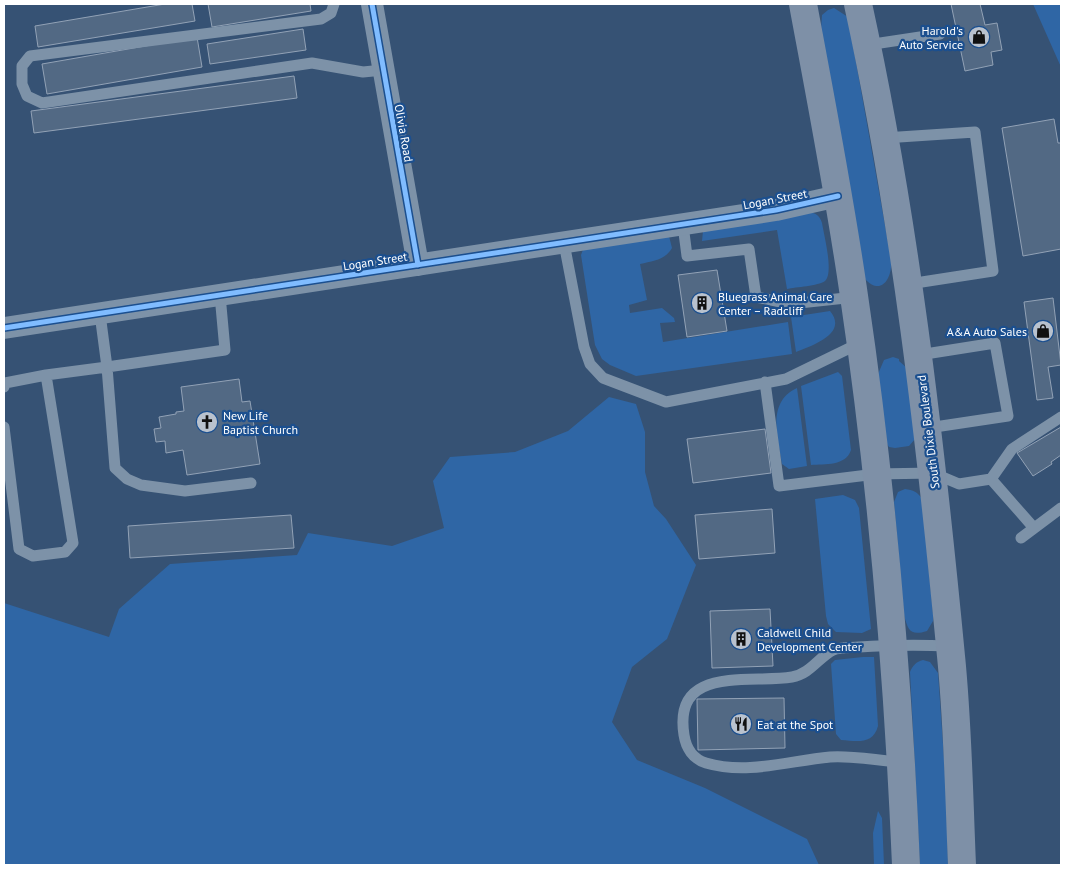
<svg xmlns="http://www.w3.org/2000/svg" width="1065" height="869" viewBox="0 0 1065 869" font-family="'PT Sans',sans-serif">
  <style>
    .green { fill: #2f66a5 }
    .building { fill: #526984; stroke: #92a2b6 }
    .lines { fill: none; stroke-linecap: round; stroke-linejoin: round }
    .service { stroke: #7d92a8; stroke-width: 11 }
    .minor { stroke: #7d92a8; stroke-width: 22 }
    .trunk { stroke: #7e90a7; stroke-width: 28 }
    .cycleway-casing { stroke: #1b4f8f; stroke-width: 8 }
    .cycleway { stroke: #80bcff; stroke-width: 5 }
    .labels { text-anchor: middle; dominant-baseline: central; stroke-width: 4.5; stroke-linejoin: round; paint-order: stroke }
    .poi-label { font-size: 12px; fill: #fff; stroke: #1b4f8f; text-anchor: start }
    .street-label { font-size: 12px; fill: #fff; stroke: #1b4f8f }
  </style>
  <rect width="100%" height="100%" fill="#365274"/>
  <!-- green -->
  <path class="green" d="M1033,4h28v63z
    M834,8l14,9 43,242c2,18 -9,38 -26,20l-44,-249 1,-15 6,-5z
    M809,212c7,1 11,4 13,11 2,12 12,50 3,58 -7,5 -29,6 -38,8l-10,-59 -75,11 1,-10z
    M669,236l3,12c-7,12 -19,13 -32,16l7,36 -18,5 1,8 32,-5 12,10 1,4 -15,1 3,19 125,-20 4,32 -156,22 -26,-11 -8,-6 -7,-14 -14,-90 3,-8z
    M830,311c19,23 -19,35 -34,41l-5,-35z
    M893,357l6,2v2l8,7 8,71 -6,7 -14,2 -6,-1 -2,-3 -9,-70 6,-14z
    M838,372l4,4 9,74c-5,16 -26,14 -40,15l-10,-79z
    M797,388l10,78 -18,3 -7,-5c-4,-25 -16,-62 15,-76z
    M609,397l27,7 9,28v40l9,34 12,13 30,46 -29,74 -35,28 -20,55 25,38 68,28 102,51 12,26h-815v-262l105,34 10,-28 51,-45 127,-9 11,-22 84,13 52,-18 -11,-47 17,-24 65,-5 53,-21z
    M905,489c8,1 13,3 17,10l11,115v7l-6,10c-16,5 -19,0 -23,-16l-10,-113 4,-10z
    M843,495l12,5 4,8 12,121 -9,4 -26,-1 -8,-8 -2,-8 -11,-117z
    M863,657h11l4,69c-5,19 -21,15 -37,14l-5,-6 -5,-70 4,-4z
    M923,660l7,2 8,11 8,114 2,78h-28l-10,-193c3,-7 6,-10 13,-12z
    M878,811l4,7 2,47h-10l-1,-32z"/>
  <!-- building -->
  <path class="building" d="M165,4h27l3,17 -157,26 -3,-21z
    M208,4h102l1,7 -99,16z
    M951,4h29l5,21 12,-2 5,27 -11,2 2,13 -28,6z
    M303,29l3,21 -96,14 -3,-20z
    M197,37l5,30 -155,27 -5,-30z
    M294,76l3,22 -263,35 -3,-22z
    M1054,119l4,24h3v106l-38,7 -21,-128z
    M717,270l10,61 -40,6 -9,-62z
    M1053,298l8,67 -13,2 5,31 -16,2 -13,-98z
    M239,379l3,23 8,-1 10,63 -73,11 -4,-25 -17,3 -1,-12 -9,1 -2,-13 7,-1 -2,-11 17,-3v-2l8,-1 -3,-24z
    M1061,427v28l-10,7 1,2 -19,12 -16,-23z
    M765,429l6,44 -78,10 -6,-44z
    M772,509l3,44 -76,6 -4,-44z
    M291,515l3,33 -164,10 -2,-32z
    M770,609l3,57 -61,2 -2,-57z
    M784,698l1,50 -87,2 -1,-51z"/>
  <g class="lines">
    <!-- service -->
    <path class="service" d="M334,4l-3,9 -10,6 -291,37 -8,10v18l5,12 15,7 270,-40 51,9 20,-2
      M867,45l73,-11
      M884,138l91,-6 18,139 -84,13
      M683,225l4,31 62,-7 7,48 34,7 65,-7
      M564,243l20,104 6,17 13,14 63,24 120,-23 74,-36
      M100,314l7,53 118,-17 -5,-55
      M919,355l76,-12 13,73 -80,12
      M765,382l14,104 97,-12 57,-1 26,11 32,-5 21,-30 49,-32
      M4,387l1,-4 41,-8 61,-8 8,101 12,11 14,6 44,6 66,-8
      M4,427l15,122 14,7 32,-4 8,-9 -27,-168
      M991,479l43,49
      M1021,538l40,-30
      M901,762c-21,-1 -51,-7 -71,-5 -42,4 -83,18 -124,6 -13,-4 -20,-15 -22,-28 -11,-70 64,-51 108,-58 18,-3 27,-20 41,-27 8,-3 18,-2 26,-3 31,-2 61,-2 91,-1"/>
    <!-- minor -->
    <path class="minor" d="M372,4l46,261
      M4,328l772,-118 62,-14"/>
    <!-- trunk -->
    <path class="trunk" d="M803,4c18,97 37,194 51,292 28,189 44,379 52,569
      M858,4c47,215 72,433 93,652 7,69 8,140 11,209"/>
    <!-- cycleway casing -->
    <g class="cycleway-casing">
      <path id="cycleway" d="M372,4l46,261
        M4,328l772,-118 62,-14"/>
    </g>
    <!-- cycleway -->
    <use href="#cycleway" class="cycleway"/>
  </g>
  <!-- icons -->
  <defs>
    <g id="shop-disc" transform="scale(1.125)"><circle r="9.5" fill="#b9c2ce" stroke="#1b4f8f"/><path d="M-5-2.5h2.3a2.7 3.5 0 0 1 5.4 0H5L5.5 6h-11ZM-1.5-2.5h3a1.5 2.3 0 0 0-3 0Z" fill="#111"/></g>
    <g id="building-disc" transform="scale(1.125)"><circle r="9.5" fill="#b9c2ce" stroke="#1b4f8f"/><path d="M-4-6H4V6H1V3H-1V6H-4ZM-2.5-4.3h1.7v1.8h-1.7ZM.8-4.3h1.7v1.8H.8ZM-2.5-1h1.7V.8h-1.7ZM.8-1h1.7V.8H.8Z" fill="#111"/></g>
    <g id="church-disc" transform="scale(1.125)"><circle r="9.5" fill="#b9c2ce" stroke="#1b4f8f"/><path d="M-1.2-6h2.4v3.5h3.3v2.4h-3.3V6h-2.4V-.1h-3.3v-2.4h3.3Z" fill="#111"/></g>
    <g id="restaurant-disc" transform="scale(1.125)"><circle r="9.5" fill="#b9c2ce" stroke="#1b4f8f"/><path d="M-5-6h1v4h1v-4h1v4h1v-4h1v5L-1.5 .5V6h-2V.5L-5-1ZM5-6V6H3V1.5H1.5Q1.5-4 5-6Z" fill="#111"/></g>
  </defs>
  <g fill-rule="evenodd">
    <use href="#shop-disc" x="979" y="37"/>
    <use href="#building-disc" x="702" y="303"/>
    <use href="#shop-disc" x="1043" y="331"/>
    <use href="#church-disc" x="207" y="422"/>
    <use href="#building-disc" x="741" y="639"/>
    <use href="#restaurant-disc" x="741" y="724"/>
  </g>
  <g class="labels">
    <!-- poi labels -->
    <g class="poi-label">
      <text x="963" y="30" text-anchor="end">Harold's<tspan x="963" dy="14">Auto Service</tspan></text>
      <text x="718" y="296">Bluegrass Animal Care<tspan x="718" dy="14">Center – Radcliff</tspan></text>
      <text x="1027" y="331" text-anchor="end">A&amp;A Auto Sales</text>
      <text x="223" y="415">New Life<tspan x="223" dy="14">Baptist Church</tspan></text>
      <text x="757" y="632">Caldwell Child<tspan x="757" dy="14">Development Center</tspan></text>
      <text x="757" y="724">Eat at the Spot</text>
    </g>
    <!-- street labels -->
    <g class="street-label">
      <text transform="translate(404 133) rotate(80)">Olivia Road</text>
      <text transform="translate(775 199) rotate(-11)">Logan Street</text>
      <text transform="translate(375 261) rotate(-9)">Logan Street</text>
      <text transform="translate(928 432) rotate(-97)">South Dixie Boulevard</text>
    </g>
  </g>
  <!-- border -->
  <rect width="1065" height="869" fill="none" stroke="#ffffff" stroke-width="10"/>
</svg>
